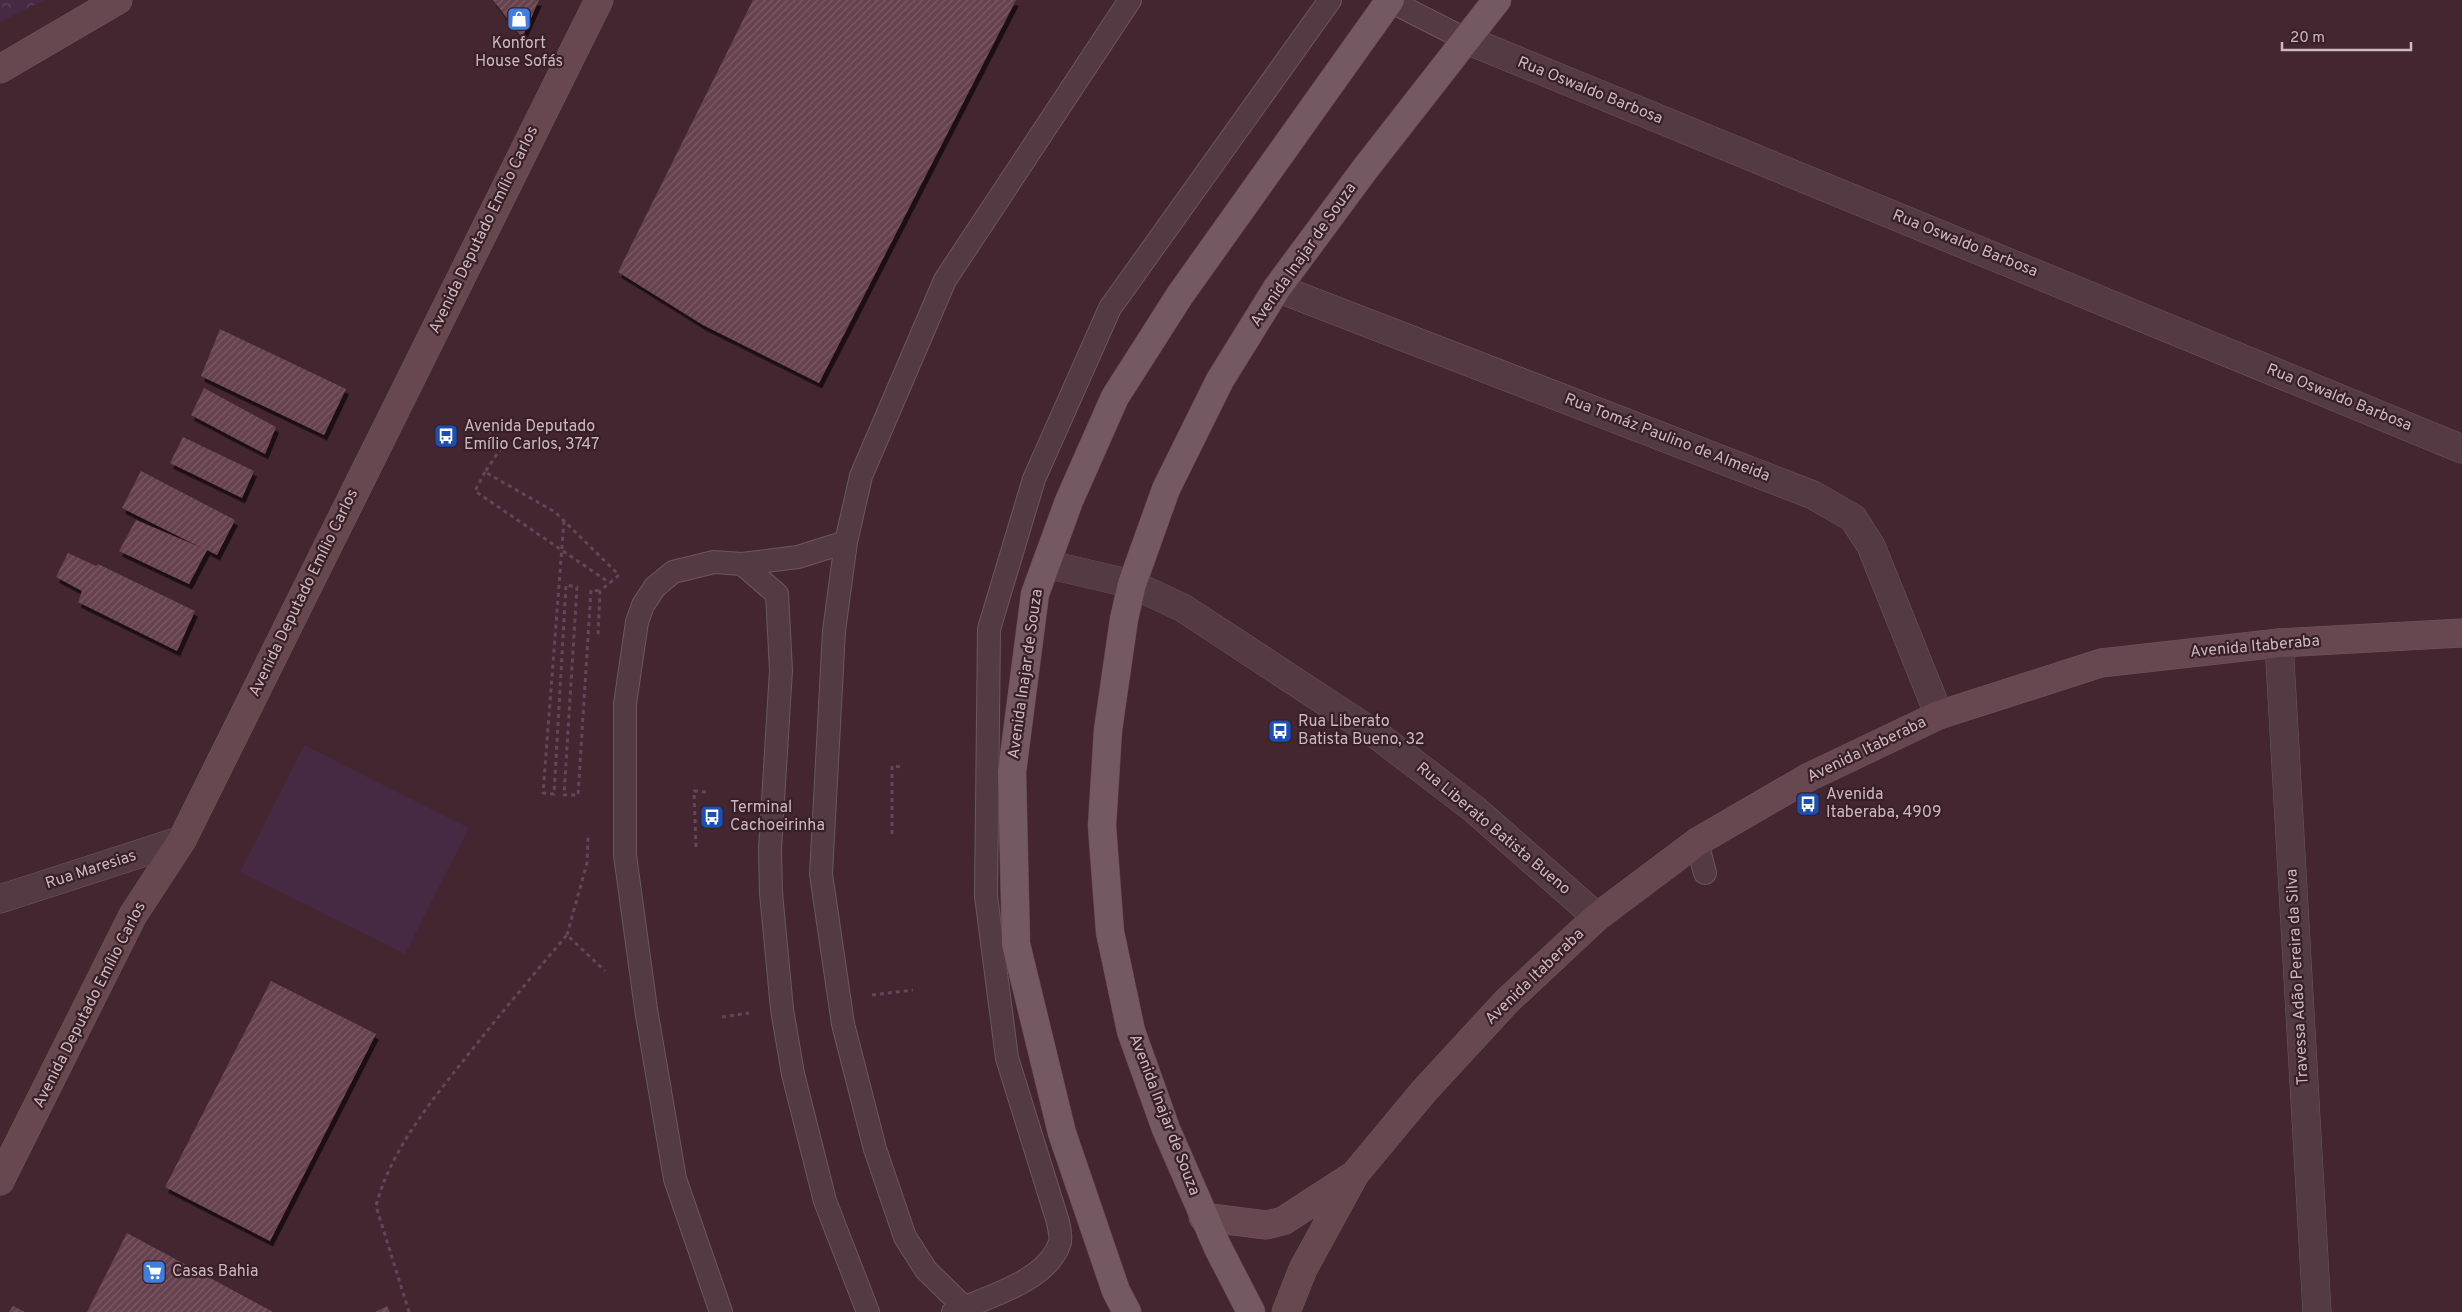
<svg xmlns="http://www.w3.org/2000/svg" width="2462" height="1312" viewBox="0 0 2462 1312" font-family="Overpass,sans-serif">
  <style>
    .park { fill: url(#park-crowns) }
    .garden { fill: #462942 }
    .building { fill: url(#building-hatch); filter: url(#shadow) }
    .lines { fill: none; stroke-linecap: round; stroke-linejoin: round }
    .lane-casing { stroke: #6e565e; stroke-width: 24 }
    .street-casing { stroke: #6e565e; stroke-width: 29 }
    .secondary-casing { stroke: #6e565e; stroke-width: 29 }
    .primary-casing { stroke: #5d444c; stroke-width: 29 }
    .path { stroke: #61465c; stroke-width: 3; stroke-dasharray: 4 4; stroke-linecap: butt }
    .lane { stroke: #543a43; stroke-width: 22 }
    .street { stroke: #543a43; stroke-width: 28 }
    .secondary { stroke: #674851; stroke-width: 28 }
    .primary { stroke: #745862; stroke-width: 28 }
    .path-bridge { stroke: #61465c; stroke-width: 3; stroke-dasharray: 4 4; stroke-linecap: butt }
    .labels { text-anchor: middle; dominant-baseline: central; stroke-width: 4.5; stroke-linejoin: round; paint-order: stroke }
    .poi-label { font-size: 16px; fill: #cdb8be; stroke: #391f28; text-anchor: start }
    .street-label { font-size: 16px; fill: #cdb8be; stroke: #391f28 }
  </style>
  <defs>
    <pattern id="park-crowns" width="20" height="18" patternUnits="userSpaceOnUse" patternTransform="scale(1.25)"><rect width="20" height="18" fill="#462942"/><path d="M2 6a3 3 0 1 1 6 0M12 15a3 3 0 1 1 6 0" fill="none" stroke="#60465c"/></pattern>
    <pattern id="building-hatch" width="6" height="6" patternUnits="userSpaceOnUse" patternTransform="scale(1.25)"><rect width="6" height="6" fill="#65424d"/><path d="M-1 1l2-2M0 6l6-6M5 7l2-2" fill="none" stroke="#7a5b65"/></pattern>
    <filter id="shadow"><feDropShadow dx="3" dy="5.5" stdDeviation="0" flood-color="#0009"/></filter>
  </defs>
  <rect width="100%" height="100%" fill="#442630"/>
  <!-- park -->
  <path class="park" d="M0,0h44l-44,22z"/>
  <!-- garden -->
  <path class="garden" d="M304,745l165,83 -64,126 -165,-82z"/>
  <!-- building -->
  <path class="building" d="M493,0h46l-17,38z
    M753,0h263l-197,383 -116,-58 -85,-53z
    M220,329l126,60 -22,46 -123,-59z
    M204,388l72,39 -11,27 -74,-39z
    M183,437l71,34 -12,27 -72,-35z
    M141,471l94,49 -18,35 -10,-5 -18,34 -70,-33 17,-31 66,28 -80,-40z
    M68,553l28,13 2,-2 97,47 -18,40 -99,-49 4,-11 -26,-14z
    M271,981l105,53 -106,207 -105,-54z
    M127,1233l146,79h-186z
    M13,1306l12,6h-16z
    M387,1306l3,6h-15z"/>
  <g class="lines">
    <!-- lane casing -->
    <g class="lane-casing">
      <path id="lane" d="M1388,0l79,40
        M742,564l56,-7 48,-15
        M1697,842l8,31
        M721,1312l-46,-133 -29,-170 -21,-154v-151l12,-82 6,-17 12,-18 18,-15 41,-10 28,2 35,30 4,76 -11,179 1,44 11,116 11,65 32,127 43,111
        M953,1312c34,-15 92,-30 106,-67 3,-6 0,-17 -1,-23l-51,-164 -21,-162 3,-267 45,-150 76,-171 220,-308
        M969,1312l-43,-42 -21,-33 -30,-88 -32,-125 -22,-150 13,-243 12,-89 15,-66 84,-196 185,-280"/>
    </g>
    <!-- street casing -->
    <g class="street-casing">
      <path id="street" d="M1467,40l995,409
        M1277,288l536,207 40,23 18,28 68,169
        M1046,564l86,20 51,24 198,130 93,71 123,108
        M2279,643l38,669
        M0,899l182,-59"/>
    </g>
    <!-- secondary casing -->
    <g class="secondary-casing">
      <path id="secondary" d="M0,69l118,-69
        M0,1181l133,-266 49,-75 417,-840
        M1203,1217l63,8 17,-4 71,-46
        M1286,1312l17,-43 52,-95 69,-83 83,-90 90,-84 100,-75 112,-65 130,-62 162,-52 178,-20 183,-10"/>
    </g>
    <!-- primary casing -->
    <g class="primary-casing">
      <path id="primary" d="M1127,1312l-11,-21 -54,-158 -46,-189 -4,-172 23,-178 34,-93 46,-104 65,-102 210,-295
        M1251,1312l-33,-64 -52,-119 -35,-98 -21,-99 -8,-106 6,-96 16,-111 8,-35 34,-95 54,-109 57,-92 88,-119 132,-169"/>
    </g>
    <!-- path -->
    <path class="path" d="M482,425l21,20 -18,27 70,40 64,63 -19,16 -2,44
      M485,472l-10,19 135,92
      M892,834v-68l10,1
      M696,847l-2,-56 13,1
      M567,935l20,-72 1,-27
      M872,995l41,-5
      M722,1017l27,-4
      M409,1312l-33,-106c14,-54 53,-102 87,-145 34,-43 69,-85 104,-126l38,36"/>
    <!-- lane -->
    <use href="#lane" class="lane"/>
    <!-- street -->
    <use href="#street" class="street"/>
    <!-- secondary -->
    <use href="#secondary" class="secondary"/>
    <!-- primary -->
    <use href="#primary" class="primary"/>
    <!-- path-bridge -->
    <path class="path-bridge" d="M564,521l-21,272 11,1 12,-209 11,2 -13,208h14l13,-205 9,1"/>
  </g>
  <!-- icons -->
  <defs>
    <g id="shop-square" transform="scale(1.25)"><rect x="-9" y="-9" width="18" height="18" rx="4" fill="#3f7fe0" stroke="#391f28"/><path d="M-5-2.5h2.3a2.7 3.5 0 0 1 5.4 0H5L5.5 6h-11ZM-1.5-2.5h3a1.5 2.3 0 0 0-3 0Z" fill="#fff"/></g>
    <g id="bus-square" transform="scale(1.25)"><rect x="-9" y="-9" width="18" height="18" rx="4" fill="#1a4fb4" stroke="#391f28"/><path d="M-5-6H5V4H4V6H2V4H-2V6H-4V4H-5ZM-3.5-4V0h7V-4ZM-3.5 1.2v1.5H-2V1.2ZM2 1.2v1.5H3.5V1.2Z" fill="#fff"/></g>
    <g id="supermarket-square" transform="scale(1.25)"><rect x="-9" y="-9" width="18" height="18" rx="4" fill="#3f7fe0" stroke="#391f28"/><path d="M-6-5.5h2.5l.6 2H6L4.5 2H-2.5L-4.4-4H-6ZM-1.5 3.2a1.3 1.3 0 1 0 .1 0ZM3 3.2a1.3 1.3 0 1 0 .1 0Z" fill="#fff"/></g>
  </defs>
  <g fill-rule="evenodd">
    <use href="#shop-square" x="519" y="19"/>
    <use href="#bus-square" x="446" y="436"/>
    <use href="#bus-square" x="1280" y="731"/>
    <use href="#bus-square" x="1808" y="804"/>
    <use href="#bus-square" x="712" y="817"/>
    <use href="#supermarket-square" x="154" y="1272"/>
  </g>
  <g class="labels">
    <!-- poi labels -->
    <g class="poi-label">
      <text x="519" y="44" text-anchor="middle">Konfort<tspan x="519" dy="18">House Sofás</tspan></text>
      <text x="464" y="427">Avenida Deputado<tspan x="464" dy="18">Emílio Carlos, 3747</tspan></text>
      <text x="1298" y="722">Rua Liberato<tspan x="1298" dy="18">Batista Bueno, 32</tspan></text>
      <text x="1826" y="795">Avenida<tspan x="1826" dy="18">Itaberaba, 4909</tspan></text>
      <text x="730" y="808">Terminal<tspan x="730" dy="18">Cachoeirinha</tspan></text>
      <text x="172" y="1272">Casas Bahia</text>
    </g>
    <!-- street labels -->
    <g class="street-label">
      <text transform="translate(1590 91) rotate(22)">Rua Oswaldo Barbosa</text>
      <text transform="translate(484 230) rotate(-64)">Avenida Deputado Emílio Carlos</text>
      <text transform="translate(1965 244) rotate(22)">Rua Oswaldo Barbosa</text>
      <text transform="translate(1304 255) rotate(-55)">Avenida Inajar de Souza</text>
      <text transform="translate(2339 398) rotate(22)">Rua Oswaldo Barbosa</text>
      <text transform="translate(1667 438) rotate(21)">Rua Tomáz Paulino de Almeida</text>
      <text transform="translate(304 593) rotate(-64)">Avenida Deputado Emílio Carlos</text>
      <text transform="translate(2255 647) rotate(-5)">Avenida Itaberaba</text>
      <text transform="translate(1026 674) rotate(-82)">Avenida Inajar de Souza</text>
      <text transform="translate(1867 750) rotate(-26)">Avenida Itaberaba</text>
      <text transform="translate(1493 829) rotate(40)">Rua Liberato Batista Bueno</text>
      <text transform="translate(91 870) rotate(-18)">Rua Maresias</text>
      <text transform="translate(1535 977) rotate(-44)">Avenida Itaberaba</text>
      <text transform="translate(2298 977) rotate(-93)">Travessa Adão Pereira da Silva</text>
      <text transform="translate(90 1005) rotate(-63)">Avenida Deputado Emílio Carlos</text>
      <text transform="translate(1164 1115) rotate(69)">Avenida Inajar de Souza</text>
    </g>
  </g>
  <!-- scale -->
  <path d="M2282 42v8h129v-8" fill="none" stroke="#cdb8be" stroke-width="2.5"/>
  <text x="2290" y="42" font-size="15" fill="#cdb8be" stroke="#391f28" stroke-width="4" paint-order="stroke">20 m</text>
</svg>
